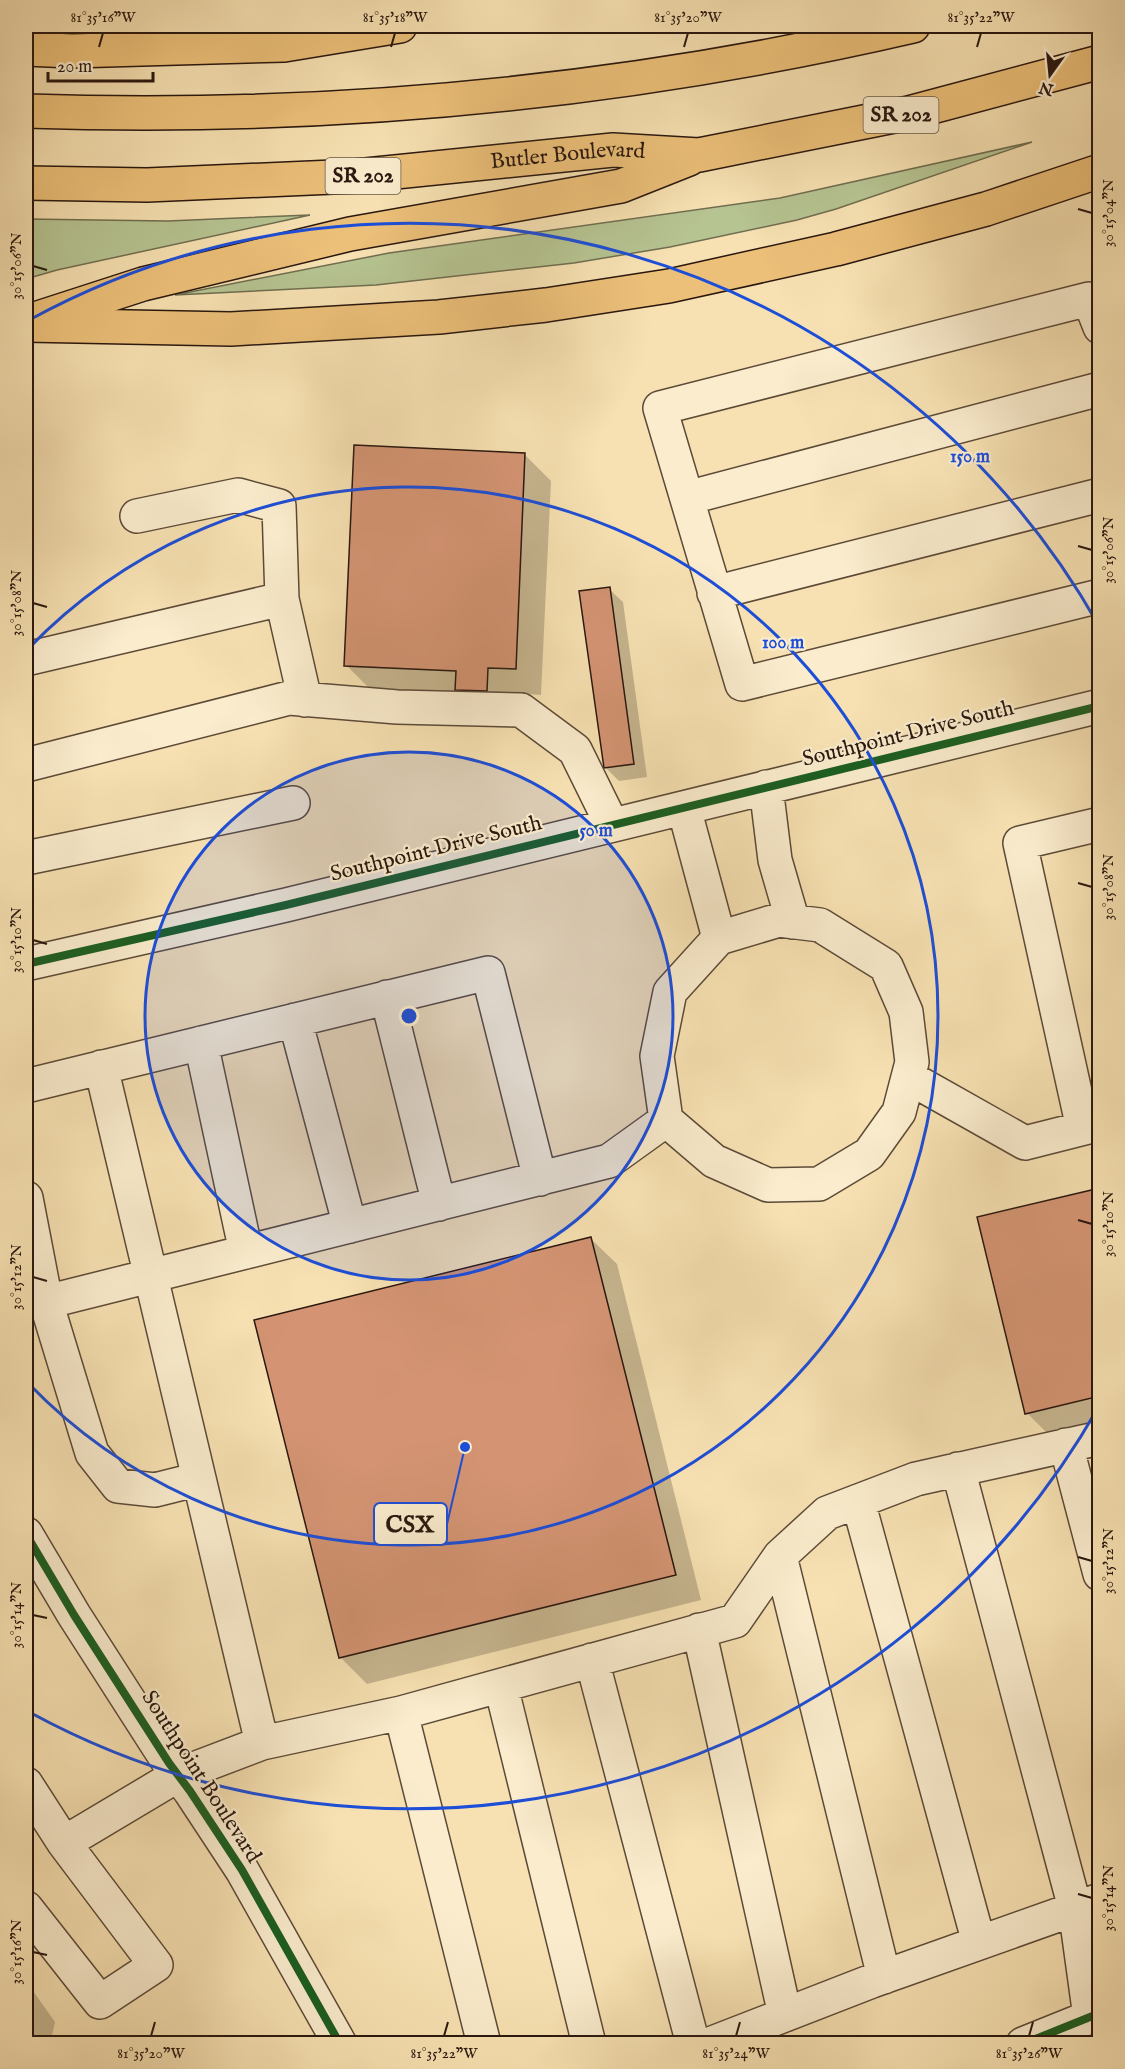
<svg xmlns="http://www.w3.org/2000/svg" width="1125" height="2069" viewBox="0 0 1125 2069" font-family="'IM FELL English',serif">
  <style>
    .green { fill: #b6c492; stroke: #706e50; stroke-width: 1.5 }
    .shadow { fill: #0003 }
    .building { fill: #d49473; stroke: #29170f; stroke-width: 1.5 }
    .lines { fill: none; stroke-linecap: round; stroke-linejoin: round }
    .minor-casing { stroke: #5c4a38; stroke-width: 36 }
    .highway-casing { stroke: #29170f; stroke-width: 36 }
    .minor { stroke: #faeccd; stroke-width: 33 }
    .highway { stroke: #ecc079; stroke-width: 33 }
    .cycleway-casing { stroke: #faeccd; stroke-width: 11 }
    .cycleway { stroke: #1b5e20; stroke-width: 8 }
    .ticks { fill: none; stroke: #29170f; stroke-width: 2 }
    .ring { fill: none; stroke: #1d4ed8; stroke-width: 3 }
    .labels { text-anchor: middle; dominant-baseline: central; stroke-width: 4.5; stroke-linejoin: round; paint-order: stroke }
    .shield { fill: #faeccd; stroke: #685748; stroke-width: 1.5 }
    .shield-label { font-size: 21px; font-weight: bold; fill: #29170f }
    .street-label { font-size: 22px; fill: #29170f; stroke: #faeccd }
    .centre { fill: #1d4ed8; stroke: #faeccd; stroke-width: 3 }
    .ring-label { font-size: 18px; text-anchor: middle; font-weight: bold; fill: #1d4ed8; stroke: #faeccd; stroke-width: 4.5; stroke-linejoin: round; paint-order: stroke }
    .leader { fill: none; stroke: #1d4ed8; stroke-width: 2 }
    .callout-dot { fill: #1d4ed8; stroke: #faeccd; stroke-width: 2 }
    .callout { fill: #faeccd; stroke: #1d4ed8; stroke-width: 2 }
    .callout-label { font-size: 24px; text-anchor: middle; font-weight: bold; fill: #29170f }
    .neatline { fill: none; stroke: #29170f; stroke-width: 2 }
    .ticks-label { font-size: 15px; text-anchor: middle; fill: #29170f }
  </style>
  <rect width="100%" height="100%" fill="#f7e1b2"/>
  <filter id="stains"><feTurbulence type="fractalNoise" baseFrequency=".00333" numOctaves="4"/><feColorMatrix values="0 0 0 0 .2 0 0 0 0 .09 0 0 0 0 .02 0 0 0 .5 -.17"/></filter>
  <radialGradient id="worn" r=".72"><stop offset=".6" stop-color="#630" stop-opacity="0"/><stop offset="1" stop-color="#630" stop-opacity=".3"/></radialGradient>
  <!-- green -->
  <path class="green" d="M1032,142l-196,67 -39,11 -127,27 -96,16 -198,22 -201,10 214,-42 391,-55z
    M310,215l-253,55 -31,9v-60l142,2z"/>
  <!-- shadow -->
  <path class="shadow" d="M525,455l26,26 -10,214 -27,-2 -1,24 -141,-26 -26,-26z
    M609,589l14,13 24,175 -28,4 -13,-13z
    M1100,1189v239l-47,11 -26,-26z
    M591,1239l26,25 84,336 -334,84 -26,-26 -85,-337z
    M26,1981l29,41 -5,22h-24z"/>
  <!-- building -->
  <path class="building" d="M354,445l171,8 -9,216 -28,-1 -1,23 -32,-1 1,-19 -112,-5z
    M610,587l24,177 -30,4 -25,-177z
    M1100,1188v208l-75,18 -48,-197z
    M591,1237l85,338 -337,83 -85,-338z
    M26,1989l4,6 -4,19z"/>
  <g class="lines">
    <!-- minor casing -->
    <g class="minor-casing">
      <path id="minor" d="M1100,327l-11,-28 -429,109 82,276 358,-88
        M687,498l413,-109
        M714,593l386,-98
        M282,599l23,101
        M26,659l256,-60 -3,-93 -41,-11 -101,21
        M26,765l263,-67 108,9 124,3 54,40 37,75
        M766,787l9,73 18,62
        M684,808l35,130 -49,54 -13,64 9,64 48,41 54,24 51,-1 50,-30 30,-42 13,-50 -6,-50 -20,-46 -66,-41 -41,-5 -60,18
        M26,858l267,-55
        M26,964l260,-59 814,-199
        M387,997l52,207
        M295,1020l55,206
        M201,1043l45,209
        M101,1067l161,676 139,-30
        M908,1077l117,66 75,-19
        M26,1086l462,-113 52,206
        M1083,1128l-63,-285 80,-19
        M26,1198l20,104 563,-141 57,-41
        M46,1302l46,151 26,33 37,4 44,-11
        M1066,1445l34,129
        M958,1469l117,439 15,109
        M858,1501l121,442
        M26,1534l48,81 95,148 21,28 52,79 98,174
        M780,1556l104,421
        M699,1630l86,385
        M592,1660l101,384
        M501,1686l88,358
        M26,1784l38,59 114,-68 84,-32
        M26,1908l74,94 56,-37 -92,-122
        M484,2044l-83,-331 334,-92 45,-65 47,-43 89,-34 184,-41
        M710,2044l162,-63 228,-81
        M1023,2044l77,-31"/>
    </g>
    <!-- highway casing -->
    <g class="highway-casing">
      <g id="highway">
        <path d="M26,49l46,2 212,-6 116,-19"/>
        <path d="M26,111c297,10 597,-18 887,-85"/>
        <path id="s1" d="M26,183l121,2 209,-9 257,-26 86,5 210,-42 191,-51"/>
        <path d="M38,318l105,-34 207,-50 271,-48 68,-27"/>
        <path d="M26,325l205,4 208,-12 107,-12 123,-19 167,-37 150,-40 114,-38"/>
      </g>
    </g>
    <!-- minor -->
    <use href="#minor" class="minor"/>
    <!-- highway -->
    <use href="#highway" class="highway"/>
    <!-- cycleway casing -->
    <g class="cycleway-casing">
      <path id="cycleway" d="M26,964l260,-59 814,-199
        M26,1534l48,81 95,148 21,28 52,79 98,174
        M1023,2044l77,-31"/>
    </g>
    <!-- cycleway -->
    <use href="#cycleway" class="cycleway"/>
  </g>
  <!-- ticks -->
  <path class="ticks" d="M99,47l4,-14M391,47l4,-14M684,47l4,-14M977,47l4,-14M1078,209l14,4M33,266l14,4M1078,546l14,4M33,603l14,4M1078,883l14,4M33,940l14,4M1078,1220l14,4M33,1277l14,4M1078,1557l14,4M33,1615l14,3M1078,1894l14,4M33,1952l14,3M151,2036l4,-14M444,2036l4,-14M736,2036l4,-14M1029,2036l4,-14"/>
  <!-- distance rings -->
  <circle cx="409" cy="1016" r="264" fill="#1d4ed8" fill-opacity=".12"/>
  <g class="ring">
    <circle cx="409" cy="1016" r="264"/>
    <path d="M28 649A529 529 0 1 1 28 1383"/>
    <path d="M1099 1406A793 793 0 0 1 31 1713M31 319A793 793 0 0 1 1099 626"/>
  </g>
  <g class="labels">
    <!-- shield labels -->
    <g class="shield">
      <rect x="863.5" y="97" width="75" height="36" rx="4.5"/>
      <rect x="325.5" y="158" width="75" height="36" rx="4.5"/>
    </g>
    <g class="shield-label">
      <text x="901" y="115">SR 202</text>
      <text x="363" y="176">SR 202</text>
    </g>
    <!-- street labels -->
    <g class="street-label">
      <text stroke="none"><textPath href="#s1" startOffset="543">Butler Boulevard</textPath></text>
      <text transform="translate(908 734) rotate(-14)">Southpoint Drive South</text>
      <text transform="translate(436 849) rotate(-14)">Southpoint Drive South</text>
      <text transform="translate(201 1777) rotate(57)">Southpoint Boulevard</text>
    </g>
  </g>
  <circle cx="409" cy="1016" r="9" class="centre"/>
  <g class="ring-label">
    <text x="970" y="462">150 m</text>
    <text x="783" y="648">100 m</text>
    <text x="596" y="836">50 m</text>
  </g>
  <!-- callouts -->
  <path class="leader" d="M465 1447L447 1524"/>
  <circle class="callout-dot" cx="465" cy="1447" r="6"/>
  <rect class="callout" x="374" y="1503" width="73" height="42" rx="6"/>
  <g class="callout-label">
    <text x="410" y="1532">CSX</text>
  </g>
  <!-- margin -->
  <rect width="1125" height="2069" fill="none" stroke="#f7e1b2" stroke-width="66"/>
  <!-- north arrow -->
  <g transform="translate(1050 75) rotate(195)" stroke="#faeccd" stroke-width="4.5" paint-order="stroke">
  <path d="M0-4.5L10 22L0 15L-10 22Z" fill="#29170f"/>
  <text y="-9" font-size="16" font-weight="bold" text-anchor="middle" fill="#29170f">N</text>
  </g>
  <!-- scale -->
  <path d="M48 72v9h105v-9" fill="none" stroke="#29170f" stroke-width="3"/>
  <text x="57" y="72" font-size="18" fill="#29170f" stroke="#faeccd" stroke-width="4.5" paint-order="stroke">20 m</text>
  <rect x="33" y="33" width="1059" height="2003" class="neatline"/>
  <g class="ticks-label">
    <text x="103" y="22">81°35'16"W</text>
    <text x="395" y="22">81°35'18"W</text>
    <text x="688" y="22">81°35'20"W</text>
    <text x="981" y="22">81°35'22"W</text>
    <text transform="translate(1108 213) rotate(-90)" y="5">30°15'04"N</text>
    <text transform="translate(16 266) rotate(-90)" y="5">30°15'06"N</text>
    <text transform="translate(1108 550) rotate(-90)" y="5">30°15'06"N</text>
    <text transform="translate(16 603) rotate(-90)" y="5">30°15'08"N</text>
    <text transform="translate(1108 887) rotate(-90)" y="5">30°15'08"N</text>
    <text transform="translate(16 940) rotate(-90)" y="5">30°15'10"N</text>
    <text transform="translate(1108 1224) rotate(-90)" y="5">30°15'10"N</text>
    <text transform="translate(16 1277) rotate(-90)" y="5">30°15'12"N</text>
    <text transform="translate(1108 1561) rotate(-90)" y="5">30°15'12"N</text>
    <text transform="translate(16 1615) rotate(-90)" y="5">30°15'14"N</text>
    <text transform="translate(1108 1898) rotate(-90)" y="5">30°15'14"N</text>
    <text transform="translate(16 1952) rotate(-90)" y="5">30°15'16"N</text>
    <text x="151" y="2058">81°35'20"W</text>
    <text x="444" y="2058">81°35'22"W</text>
    <text x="736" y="2058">81°35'24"W</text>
    <text x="1029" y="2058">81°35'26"W</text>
  </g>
  <rect width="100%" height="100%" filter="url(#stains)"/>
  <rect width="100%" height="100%" fill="url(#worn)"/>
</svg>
